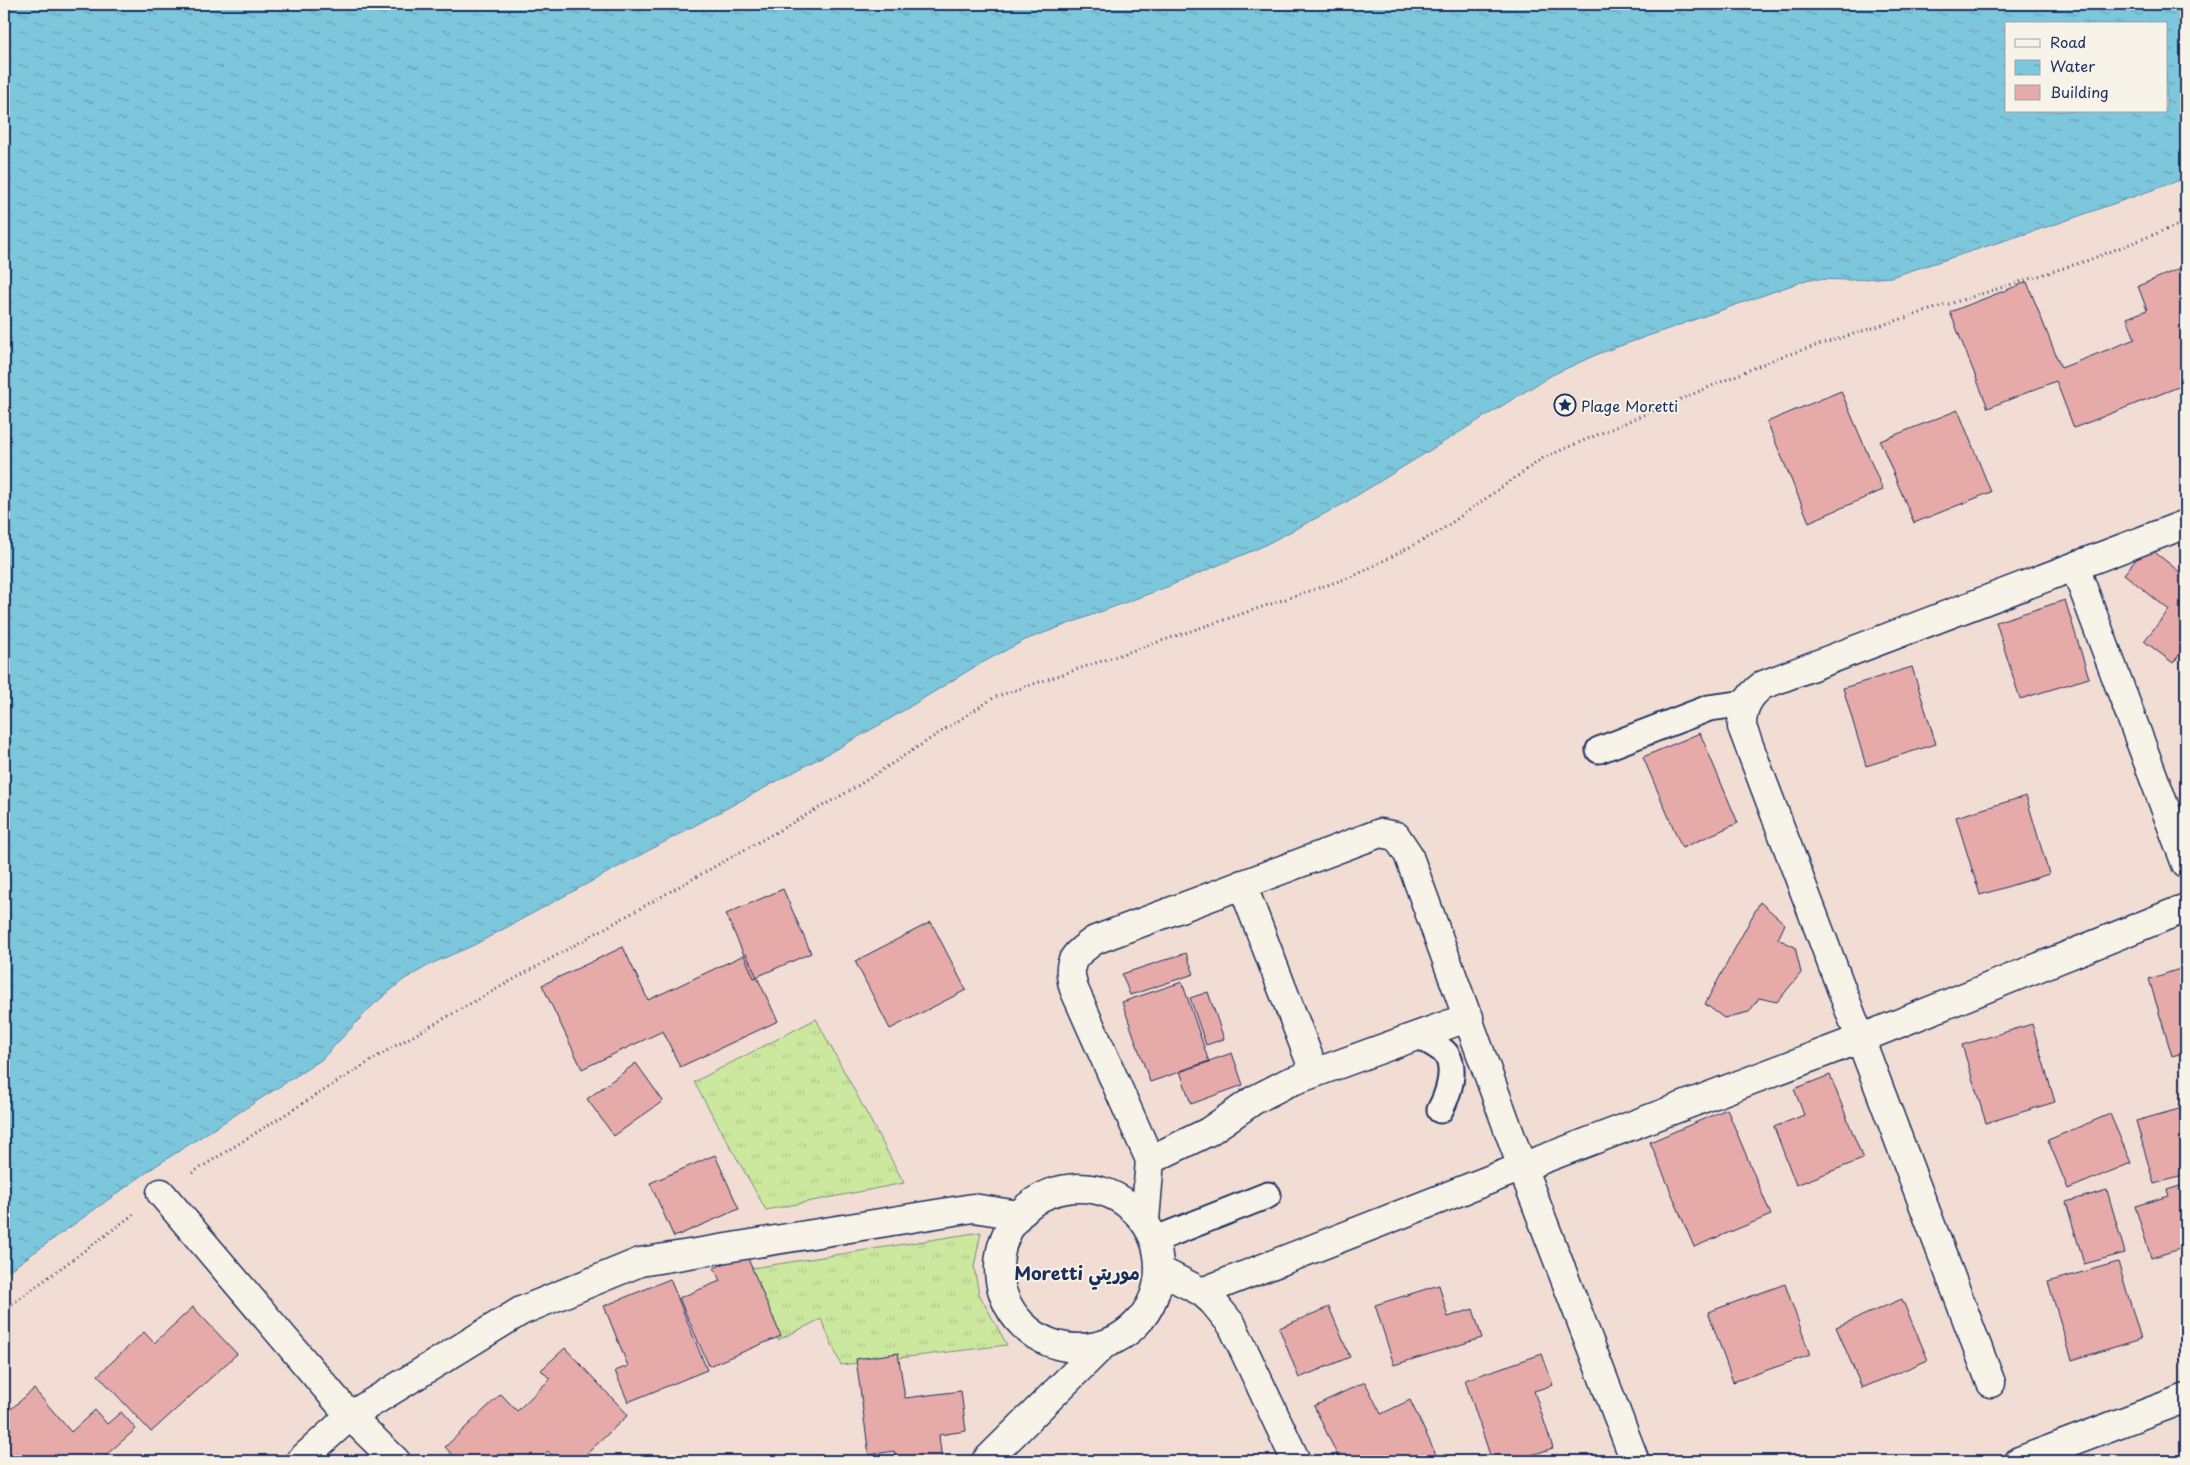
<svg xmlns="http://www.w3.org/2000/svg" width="2190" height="1465" viewBox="0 0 2190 1465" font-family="'Playpen Sans','Playpen Sans Arabic',sans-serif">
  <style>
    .grass { fill: url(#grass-tufts); stroke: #748c7e }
    .water { fill: url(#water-ripples); stroke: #568aaa; fill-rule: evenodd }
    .building { fill: #e6aaa9; stroke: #1b2f5e }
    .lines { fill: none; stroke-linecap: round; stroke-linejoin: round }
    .service-casing { stroke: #1b2f5e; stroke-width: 29 }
    .minor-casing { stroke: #1b2f5e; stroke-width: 31 }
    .tertiary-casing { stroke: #1b2f5e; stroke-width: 31 }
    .path { stroke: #1b2f5e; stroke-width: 3; stroke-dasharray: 1 4; stroke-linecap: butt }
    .service { stroke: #f7f3e8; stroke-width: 25 }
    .minor { stroke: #f7f3e8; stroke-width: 28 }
    .tertiary { stroke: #f7f3e8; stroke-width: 28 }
    .labels { text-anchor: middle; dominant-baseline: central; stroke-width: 4; stroke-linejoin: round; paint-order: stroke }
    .poi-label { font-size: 15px; fill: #1b2f5e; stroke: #f7f3e8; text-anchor: start }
    .quarter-label { font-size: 18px; font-weight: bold; fill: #1b2f5e; stroke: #f7f3e8 }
  </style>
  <defs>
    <pattern id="grass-tufts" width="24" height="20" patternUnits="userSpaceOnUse" patternTransform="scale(1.25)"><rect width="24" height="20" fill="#cce89f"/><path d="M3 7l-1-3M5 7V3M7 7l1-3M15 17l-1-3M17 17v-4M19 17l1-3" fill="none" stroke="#afc78b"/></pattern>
    <pattern id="water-ripples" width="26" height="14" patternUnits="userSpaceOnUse" patternTransform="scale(1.25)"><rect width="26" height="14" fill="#7dc7dd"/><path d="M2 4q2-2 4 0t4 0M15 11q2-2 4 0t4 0" fill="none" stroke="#66a2b6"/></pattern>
  </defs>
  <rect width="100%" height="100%" fill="#f2ddd5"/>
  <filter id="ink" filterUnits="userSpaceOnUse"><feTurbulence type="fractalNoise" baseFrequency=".02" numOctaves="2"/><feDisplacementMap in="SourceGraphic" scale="10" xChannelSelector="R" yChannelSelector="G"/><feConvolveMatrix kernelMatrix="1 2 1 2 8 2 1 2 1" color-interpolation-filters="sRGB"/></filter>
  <g filter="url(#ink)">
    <!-- grass -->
    <path class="grass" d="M816,1019l88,164 -138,27 -72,-128z
      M981,1232l-7,35 5,27 28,51 -166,20 -20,-46 -43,21 -32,-71z"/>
    <!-- water -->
    <path class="water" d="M4,4h2182v174l-124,44 -171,55 -41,3 -41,-1 -209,74 -48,22 -209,129 -82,43 -94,40 -142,53 -49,26 -88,54 -48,27 -366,198 -41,18 -30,17 -31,26 -51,54 -164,105 -153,109zM2006,24h160v87h-160z"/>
    <!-- building -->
    <path class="building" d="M2186,266v118l-112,44 -18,-47 -68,27 -38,-96 77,-30 34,86 74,-29 -8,-21 20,-8 -9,-24z
      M1841,391l42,99 -74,32 -42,-100z
      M1958,410l33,82 -77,31 -34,-82z
      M2147,546l39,31v69l-13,17 -29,-22 25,-31 -45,-36z
      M2065,600l24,78 -69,21 -24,-77z
      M1912,667l24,77 -70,22 -23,-78z
      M1700,733l38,90 -56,25 -39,-91z
      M2026,796l23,78 -69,21 -24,-78z
      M783,889l28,64 -57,25 -28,-64z
      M1760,902l25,22 -7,15 17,8 6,26 -24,29 -18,-4 -10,14 -25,6 -19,-14z
      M931,922l35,68 -76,39 -35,-68z
      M623,947l25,53 98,-46 32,67 -98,46 -17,-36 -81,38 -40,-84z
      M1186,953l8,21 -64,21 -8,-21z
      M2186,967v85l-14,4 -23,-77z
      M1182,982l27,80 -59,20 -28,-80z
      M1208,992l16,47 -18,6 -16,-47z
      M2032,1024l23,78 -69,21 -24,-78z
      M1232,1053l11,32 -52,19 -11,-33z
      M636,1063l27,38 -49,35 -27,-37z
      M1830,1075l33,84 -67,26 -22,-58 30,-12 -10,-26z
      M2186,1107v68l-32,9 -18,-63z
      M1727,1109l44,106 -77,32 -44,-105z
      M2110,1114l21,49 -63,26 -20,-49z
      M715,1155l24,54 -65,28 -24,-54z
      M2186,1184v63l-35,11 -16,-52 34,-10 -2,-6z
      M2107,1190l18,63 -41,11 -18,-62z
      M746,1254l35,82 -72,30 -30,-68 41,-17 -6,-13z
      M2118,1262l23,77 -69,21 -24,-78z
      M670,1279l37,91 -79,32 -13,-31 13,-5 -24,-60z
      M1785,1284l25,71 -77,27 -25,-70z
      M1439,1285l9,32 25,-8 9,29 -88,27 -19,-60z
      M1902,1299l26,61 -66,28 -26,-61z
      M193,1307l44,47 -86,78 -53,-57 46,-43 10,11z
      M1329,1307l21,50 -51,21 -20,-50z
      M565,1348l63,67 -49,46h-22l-9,-10 -10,10h-80l-13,-14 56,-53 16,17 33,-32 -9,-9z
      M898,1353l7,45 56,-7 5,40 -27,4 3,26h-46l-2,-10 -25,4 -13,-96z
      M1542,1354l11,31 -19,6 19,57 -39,13h-22l-27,-81z
      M1365,1382l16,32 29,-14 29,61h-99l-26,-55z
      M34,1389l37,43 24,-22 12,14 14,-12 15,17 -37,32h-95v-46z"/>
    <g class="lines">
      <!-- service casing -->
      <g class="service-casing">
        <path id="service" d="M1599,750l110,-42 37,-5
          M1420,1036c7,5 21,11 26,18 11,15 2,41 -6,56
          M1154,1240l114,-45"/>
      </g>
      <!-- minor casing -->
      <g class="minor-casing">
        <path id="minor" d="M2075,567l111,297
          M1242,884l72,187
          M1150,1160l58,-28 46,-32 33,-17 182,-66
          M161,1193l189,223 46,45
          M1145,1220l5,-60 -76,-171c-8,-29 -1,-33 21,-49l285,-107 16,3 12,18 114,313 113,294
          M1202,1292l320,-125 338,-128 326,-131
          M1991,1383l-249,-656c0,-19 6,-31 21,-42l423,-161
          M300,1461l50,-45 171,-105 119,-49 333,-54 46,7"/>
      </g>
      <!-- tertiary casing -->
      <g class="tertiary-casing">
        <path id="tertiary" d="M999 1268a80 80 0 1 1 160 0a80 80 0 1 1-160 0Z
          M1159,1270l43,22 11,10 19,23 64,136
          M986,1461l117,-116
          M2019,1461l167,-63"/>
      </g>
      <!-- path -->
      <path class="path" d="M192,1173l196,-123 463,-260 144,-93 359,-121 83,-43 106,-75 234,-100 309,-97 100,-39
        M4,1310l130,-96"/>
      <!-- service -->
      <use href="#service" class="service"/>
      <!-- minor -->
      <use href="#minor" class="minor"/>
      <!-- tertiary -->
      <use href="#tertiary" class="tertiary"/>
    </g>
  </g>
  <!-- icons -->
  <defs>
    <g id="sight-ring" transform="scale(1.125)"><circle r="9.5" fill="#f7f3e8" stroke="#1b2f5e" stroke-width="1.5"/><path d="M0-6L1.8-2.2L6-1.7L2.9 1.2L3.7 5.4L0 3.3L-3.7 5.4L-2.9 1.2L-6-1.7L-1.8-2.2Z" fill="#1b2f5e"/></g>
  </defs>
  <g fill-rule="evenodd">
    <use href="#sight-ring" x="1565" y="405"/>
  </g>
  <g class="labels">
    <!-- poi labels -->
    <g class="poi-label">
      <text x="1581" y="405">Plage Moretti</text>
    </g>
    <!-- quarter labels -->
    <g class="quarter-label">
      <text x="1077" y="1272">Moretti موريتي</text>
    </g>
  </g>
  <!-- margin -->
  <rect width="2190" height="1465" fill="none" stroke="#f7f3e8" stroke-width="20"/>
  <rect x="10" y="10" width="2170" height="1445" fill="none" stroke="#1b2f5e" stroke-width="2" filter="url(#ink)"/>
  <!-- legend -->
  <rect x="2005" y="22" width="162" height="90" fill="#f7f3e8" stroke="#9fa5b1"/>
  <rect x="2015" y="39" width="25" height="8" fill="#f7f3e8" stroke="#9fa5b1"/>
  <text x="2050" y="48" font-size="15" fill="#1b2f5e">Road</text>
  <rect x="2015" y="60" width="25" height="15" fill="url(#water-ripples)" stroke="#9fa5b1"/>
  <text x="2050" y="72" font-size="15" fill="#1b2f5e">Water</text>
  <rect x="2015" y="85" width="25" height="15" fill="#e6aaa9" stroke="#9fa5b1"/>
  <text x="2050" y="98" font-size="15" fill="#1b2f5e">Building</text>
</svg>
